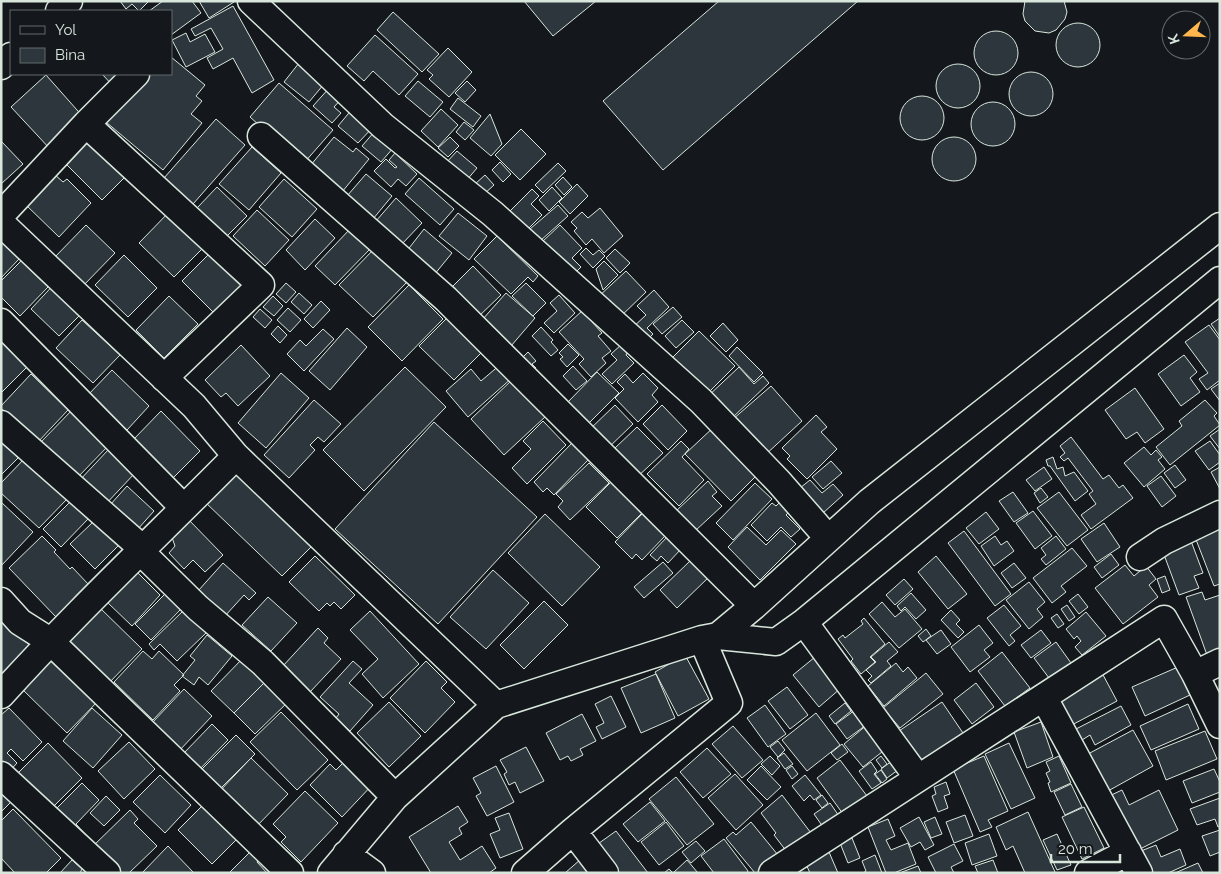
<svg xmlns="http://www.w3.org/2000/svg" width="1221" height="874" viewBox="0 0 1221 874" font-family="Raleway,sans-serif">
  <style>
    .building { fill: #2c363c; stroke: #d8e6dc }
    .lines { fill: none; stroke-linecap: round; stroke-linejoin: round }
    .minor-casing { stroke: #d8e6dc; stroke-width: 29 }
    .minor { stroke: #14181c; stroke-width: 26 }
  </style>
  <rect width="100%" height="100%" fill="#14181c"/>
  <!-- building -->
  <path class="building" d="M120,1h29l-10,10 -7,-7 -6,5z
    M163,1h29l9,12 -30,22v-24h-22z
    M199,1h34l1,1 -25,16z
    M524,1h72l-43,35z
    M719,1h139l-195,169 -60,-69z
    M1025,1h39l3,11 -2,7 -9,11 -7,3 -14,-2 -10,-10 -2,-7z
    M233,6l41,74 -22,13 -19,-35 -20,11 -6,-11 16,-9 -12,-21 -16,8 -4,-7z
    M393,12l46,42 -17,18 -45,-42z
    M1056 45a22 22 0 1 1 44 0a22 22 0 1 1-44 0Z
    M974 53a22 22 0 1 1 44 0a22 22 0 1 1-44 0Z
    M186,33l4,9 15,-8 10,18 -29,15 -14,-27z
    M375,35l43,39 -19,21 -26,-24 -9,10 -17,-15z
    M448,48l24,24 -23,25 -20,-18 4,-4 -6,-5z
    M171,57l34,28 -9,11 6,5 -11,13 11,9 -39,47 -57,-48 40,-48h25z
    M299,63l25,21 -15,18 -25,-20z
    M936 86a22 22 0 1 1 44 0a22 22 0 1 1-44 0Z
    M1009 94a22 22 0 1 1 44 0a22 22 0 1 1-44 0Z
    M102,74h28l-15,14z
    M46,75l39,44 -34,31 -40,-43z
    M418,81l25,21 -13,15 -25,-21z
    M467,81l9,9 -11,12 -10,-9z
    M279,83l54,47 -30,34 -53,-47z
    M331,86l12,11 -9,10 7,6 -9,10 -19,-17z
    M900 118a22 22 0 1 1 44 0a22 22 0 1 1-44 0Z
    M458,98l23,18 -8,11 -23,-18z
    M971 124a22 22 0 1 1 44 0a22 22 0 1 1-44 0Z
    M353,108l21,18 -16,17 -20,-17z
    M441,109l17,16 -20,22 -17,-16z
    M490,114l12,30 -11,12 -21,-18z
    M216,119l29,26 -52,59 -29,-26z
    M464,122l10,8 -9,10 -9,-8z
    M521,129l25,25 -26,26 -25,-25z
    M375,131l19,16 -13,15 -19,-16z
    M334,137l19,15 3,-4 13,11 -27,33 -32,-26z
    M450,137l9,9 -11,11 -10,-9z
    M932 159a22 22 0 1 1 44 0a22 22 0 1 1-44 0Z
    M85,140l39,38 -22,22 -38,-38z
    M1,141l22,23 -22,20z
    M252,147l29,26 -32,37 -30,-26z
    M457,151l20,17 -11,13 -20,-18z
    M395,153l22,21 -11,12 -8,-7 -7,8 -17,-16 12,-12 9,9 2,-1 -8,-7z
    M500,162l11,12 -8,8 -11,-12z
    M558,163l8,8 -23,22 -8,-8z
    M53,173l10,9 4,-3 24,24 -32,34 -35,-34z
    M366,174l26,22 -19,23 -26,-23z
    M485,175l9,10 -11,10 -9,-10z
    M563,177l9,10 -8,8 -9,-10z
    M419,178l35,31 -14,16 -35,-31z
    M284,179l33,30 -25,28 -33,-30z
    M577,184l11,12 -18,18 -11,-12z
    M217,187l30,29 -20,20 -30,-28z
    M552,187l10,11 -13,13 -10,-11z
    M532,189l7,7 -8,8 11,11 -14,14 -18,-18z
    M396,198l26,25 -21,22 -25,-24z
    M558,205l10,11 -28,25 -10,-12z
    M600,208l23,28 -19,17 -12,-14 -6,6 -12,-14 3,-3 -6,-6 11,-10 6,6z
    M172,209l35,35 -33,33 -35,-34z
    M257,210l32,30 -24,26 -32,-30z
    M458,213l29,23 -18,24 -30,-24z
    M315,219l20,19 -30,32 -19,-20z
    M86,225l29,28 -33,34 -29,-28z
    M560,225l22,23 -10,10 9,9 -7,7 -32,-32z
    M350,229l21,19 -36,37 -20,-19z
    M424,229l28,24 -18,22 -28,-23z
    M497,236l41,40 -5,6 -5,-5 -17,17 -37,-35z
    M1,242l18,17 -18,19z
    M376,247l33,33 -36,37 -34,-32z
    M215,248l34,34 -33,33 -34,-34z
    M586,248l7,7 6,-5 6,6 -12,12 -13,-14z
    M615,249l15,14 -10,10 -14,-15z
    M124,255l33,33 -29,29 -33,-32z
    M21,261l27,26 -28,29 -19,-19v-16z
    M604,261l14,14 -15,15 -7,-21z
    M473,266l28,29 -24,23 -28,-28z
    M626,271l20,21 -28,27 -20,-22z
    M58,280l29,28 -28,28 -28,-27z
    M286,283l10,9 -10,11 -10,-9z
    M526,283l20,20 -13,13 -21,-20z
    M409,285l34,34 -41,42 -34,-34z
    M654,290l15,17 -22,21 6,6 -9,9 -13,-14 15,-14 -9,-9z
    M299,293l13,12 -8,9 -13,-12z
    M506,293l29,25 -24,28 -29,-26z
    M559,295l16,18 -21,20 -10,-10 13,-12 -7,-8z
    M169,296l29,28 -34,34 -28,-28z
    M273,296l10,10 -9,10 -11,-9z
    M321,301l9,9 -17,18 -9,-9z
    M673,307l9,10 -20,17 -9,-10z
    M288,308l13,12 -11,12 -13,-12z
    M260,309l12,11 -7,8 -12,-11z
    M582,311l20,22 -4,3 13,15 -9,7 4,5 -15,14 -12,-13 5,-5 -25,-27z
    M452,313l35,34 -33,33 -35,-34z
    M1220,318v19l-9,-13z
    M82,320l38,35 -27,28 -37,-35z
    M682,320l12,12 -18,16 -11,-12z
    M723,323l15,17 -12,12 -16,-16z
    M1209,325l11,15v40l-13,10 -8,-11 9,-6 -23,-31z
    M278,326l9,9 -7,8 -9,-9z
    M541,327l12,13 -2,2 7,8 -7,6 -19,-20z
    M347,328l20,19 -37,43 -21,-19z
    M323,329l11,10 -30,32 -17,-17 13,-14 6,6z
    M699,331l36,35 -30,30 -35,-36z
    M9,334l26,25 -34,34v-51z
    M568,344l11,11 -12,12 -7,-8 3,-2 -4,-4z
    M622,344l6,7 -2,4 8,8 -22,21 -10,-10 15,-14 -6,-6z
    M241,345l29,31 -32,30 -12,-13 -5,4 -16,-17z
    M737,347l26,26 -9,9 -25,-26z
    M528,352l8,9 -4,3 4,4 -5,4 -12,-11z
    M1184,355l13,17 -7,6 10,14 -19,14 -23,-32z
    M501,364l12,13 -45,40 -22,-26 25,-22 10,12z
    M573,366l14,15 -11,9 -13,-14z
    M405,367l41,40 -82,84 -41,-41z
    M739,367l15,17 9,-8 6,7 -37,35 -26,-20z
    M112,370l37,36 -22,24 -25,-25 -3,3 -12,-12z
    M597,372l22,21 -30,30 -21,-21z
    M281,373l28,25 -43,50 -28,-25z
    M643,373l15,15 -6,7 6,7 -20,20 -23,-24 9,-9 -7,-7 8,-8 8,9z
    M31,374l37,36 -31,33 -36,-35v-2z
    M512,380l34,36 -42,39 -33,-36z
    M1220,383v18l-9,-12z
    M771,386l31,35 -38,35 -32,-36z
    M1135,388l29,41 -19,14 -8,-11 -11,7 -21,-29z
    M314,400l27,24 -17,18 -6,-5 -8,8 5,5 -26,28 -25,-23z
    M1205,400l12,13 -3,3 6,9 -50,40 -14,-18 26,-21 -3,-5z
    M615,405l18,19 -28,27 -18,-19z
    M662,405l25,26 -19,19 -25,-26z
    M75,407l37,35 -37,38 -37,-35z
    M161,411l39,40 -29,29 -39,-39z
    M816,415l11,12 -6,5 16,17 -30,30 -20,-20 3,-3 -8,-8z
    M543,421l23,24 -39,39 -15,-16 19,-19 -8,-8z
    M434,422l103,95 -99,107 -103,-95z
    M716,425l45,46 -30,30 -46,-47z
    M637,427l26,26 -27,25 -13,-15 4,-3 -12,-12z
    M1220,429v20l-10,-13z
    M1071,437l32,42 6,-4 10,13 4,-3 10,13 -42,31 -10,-14 15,-11 -7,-10 4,-3 -25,-33 -4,3 -4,-4 5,-4 -5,-7z
    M1,441l17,17 -17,17z
    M681,441l8,8 -7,8 22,23 -25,26 -32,-32z
    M1210,441l10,14v7l-11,8 -14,-19z
    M572,443l17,16 -35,36 -7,-7 -4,4 -9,-10z
    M1144,447l7,8 5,-5 6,7 -4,3 7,9 -21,18 -20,-24z
    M109,449l26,24 -31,33 -26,-24z
    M1053,457l4,12 6,-2 2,9 9,-4 14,19 -13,10 -25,-35h-2l-2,-6z
    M25,458l43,40 -29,30 -38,-35v-10z
    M831,461l11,12 -19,16 -11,-12z
    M589,463l20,20 -39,37 -12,-13 5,-6 -7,-7z
    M1175,465l11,15 -11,8 -11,-15z
    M1044,467l8,12 -17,12 -9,-11z
    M1220,467v22l-9,-17z
    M233,470l79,76 -30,30 -78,-75z
    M1161,476l15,20 -14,11 -15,-21z
    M810,480l12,13 11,-9 10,11 -20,18 -23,-25z
    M708,481l9,11 -5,4 10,10 -27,25 -19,-20z
    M611,482l31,31 -25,25 -31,-31z
    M755,483l17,16 -39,41 -17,-17z
    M127,486l27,25 -17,19 -27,-25z
    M1041,488l7,9 -8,6 -6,-10z
    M1013,492l15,21 -14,9 -15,-21z
    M1059,492l29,38 -21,16 -30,-38z
    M783,499l10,9 -7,7 14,14 -9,8 -10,-10 -14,14 -16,-16 21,-22 4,3z
    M1,502l32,30 -32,34z
    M70,502l18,17 -27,28 -18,-18z
    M1033,511l19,25 -17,13 -19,-26z
    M986,512l13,17 -20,15 -13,-16z
    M545,514l55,53 -38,39 -54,-53z
    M642,514l23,22 -23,24 -6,-6 -4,5 -17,-17z
    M186,517l37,38 -18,17 -12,-12 -9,9 -15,-16 6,-7 -5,-14z
    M93,522l28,21 -26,26 -25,-25z
    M1104,523l16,24 -23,15 -16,-23z
    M747,527l19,18 15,-15 15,14 -36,36 -32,-33z
    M1220,527v57l-6,2 -19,-49z
    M964,531l47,63 -16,12 -47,-63z
    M42,536l14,14 -2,2 16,17 2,-2 17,18 -33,32 -47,-49z
    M668,536l13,13 -13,14 -7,-7 -4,5 -7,-6z
    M995,536l6,9 6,-4 7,10 -20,15 -13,-20z
    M1056,536l10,13 -20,16 -5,-6 5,-4 -5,-7z
    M1191,541l12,32 -9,3 5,12 -20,7 -16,-43z
    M1072,548l15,18 -26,20 5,6 -14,11 -19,-25z
    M1111,554l8,11 -17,13 -8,-11z
    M315,556l40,39 -14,14 -7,-7 -4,4 -3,-3 -8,8 -30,-29z
    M936,556l31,38 -19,15 -30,-37z
    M691,560l19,16 -33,32 -17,-18z
    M663,562l10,11 -29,25 -10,-11z
    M223,563l33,30 -7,7 -5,-5 -19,21 -27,-25z
    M1014,563l12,15 -14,10 -11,-15z
    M1125,565l9,11 12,-10 10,13 -7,6 9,12 -35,27 -28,-36z
    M493,570l36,33 -43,46 -36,-32z
    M136,571l24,24 -28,31 -25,-24z
    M1165,576l5,14 -8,3 -5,-14z
    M904,579l9,10 -18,16 -9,-10z
    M1029,582l16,20 -8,7 6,8 -14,12 -23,-29z
    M1202,592l3,8 15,-5v55l-13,5 -21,-58z
    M911,593l15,17 -10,9 -11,-12 -4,4 -4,-5z
    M165,594l16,15 -30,31 -16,-16z
    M1078,594l10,13 -9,7 -10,-13z
    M268,597l29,26 -26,28 -29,-26z
    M544,601l24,24 -44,44 -24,-24z
    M882,602l13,15 10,-8 17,20 -23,19 -30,-34z
    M97,605l45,44 -36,37 -45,-43z
    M1004,605l17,21 -11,9 5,6 -6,5 -22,-28z
    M1067,605l8,12 -6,4 -8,-12z
    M184,610l22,23 -29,28 -17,-17 -6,6 -5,-6z
    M951,610l9,10 -4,4 8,8 -6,6 -17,-18z
    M370,611l49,53 -36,34 -21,-24 16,-15 -28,-29z
    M1086,612l20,24 -24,19 -7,-8 6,-6 -4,-5 -3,3 -8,-10z
    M1057,614l7,10 -6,4 -7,-10z
    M1,617l30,30 -30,28z
    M864,618l21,26 -15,13 5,5 -14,12 -10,-13 2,-2 -15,-20 5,-4 2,3 18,-14 -2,-3z
    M979,625l14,18 -9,7 6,7 -20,15 -19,-25z
    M318,628l10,10 -4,5 17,16 -31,33 -28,-25z
    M926,629l5,7 -8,6 -5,-6z
    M941,630l10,14 -14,10 -11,-14z
    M1041,630l10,13 -20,15 -10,-13z
    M207,635l25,21 -24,29 -9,-8 -5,8 -12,-9 13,-16 -5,-4z
    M889,642l9,10 -11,9 4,5 -20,17 -3,-3 4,-4 -6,-6 10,-8 -5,-5z
    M1056,642l15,21 -22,15 -15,-20z
    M143,651l9,8 7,-8 25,24 -10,10 6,6 -27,29 -39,-38z
    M1002,652l28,36 -25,18 -27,-35z
    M55,654l46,44 -34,35 -46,-45z
    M685,655l24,44 -31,17 -23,-44z
    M245,656l23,23 -34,34 -23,-22z
    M815,657l26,31 -22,19 -26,-32z
    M353,661l9,8 -13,14 24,22 -23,26 -14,-13 3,-4 -19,-17z
    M426,661l21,21 -6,6 14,14 -30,31 -35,-35z
    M896,663l7,9 5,-5 9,11 -33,28 -16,-20z
    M1178,667l12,28 -45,21 -13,-29z
    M926,673l17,21 -43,34 -17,-20z
    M1102,673l15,28 -47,25 -15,-27z
    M656,674l19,44 -34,15 -20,-45z
    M268,679l21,22 -34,33 -21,-21z
    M976,683l18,24 -22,17 -18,-24z
    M787,687l21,28 -18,14 -22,-28z
    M184,689l28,27 -34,36 -26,-29z
    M611,696l15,31 -24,12 -6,-12 8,-4 -9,-19z
    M389,702l32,34 -32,31 -32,-34z
    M942,702l21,31 -43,30 -21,-32z
    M845,703l6,8 -16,13 -6,-8z
    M1188,704l11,25 -48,21 -11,-24z
    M765,705l21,29 -18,13 -21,-29z
    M1121,706l10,19 -36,20 -5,-10 -8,5 -6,-11z
    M9,708l33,34 -19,19 -12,-12 -4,4 10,10 -11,12 -5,-6v-54z
    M92,708l30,27 -29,33 -30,-27z
    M855,710l11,15 -19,14 -11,-15z
    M281,712l47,48 -31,30 -47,-48z
    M816,713l24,32 -33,26 -25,-31z
    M582,714l14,27 -16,8 3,6 -12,6 -3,-5 -8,4 -14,-27z
    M1041,722l12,35 -26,11 -13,-36z
    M212,724l16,16 -30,31 -16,-16z
    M868,724l19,24 -24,19 -19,-23z
    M733,726l30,34 -21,18 -30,-34z
    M1133,730l20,36 -45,25 -20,-37z
    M1205,731l12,28 -51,21 -11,-29z
    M236,735l19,19 -38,38 -19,-19z
    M778,741l7,9 -7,7 -8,-10z
    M129,742l26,27 -31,30 -26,-28z
    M48,743l34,35 -35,35 -34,-35z
    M1009,743l26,55 -24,11 -26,-55z
    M842,744l6,8 -11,8 -6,-7z
    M526,747l18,34 -24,12 -5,-11 -6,3 -5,-11 3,-2 -7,-12z
    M707,748l24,26 -28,24 -23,-26z
    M784,753l9,11 -8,5 -8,-11z
    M770,756l10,10 -8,9 -11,-11z
    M881,756l6,8 -5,4 -6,-8z
    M984,756l24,55 -20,9 4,7 -12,5 -27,-63z
    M1059,756l12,27 -20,9 -3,-9 2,-1 -4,-9 4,-2 -4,-9z
    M251,758l37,36 -34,35 -36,-36z
    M348,758l26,25 -32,34 -32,-32 20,-21 6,6z
    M840,760l27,36 -24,18 -26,-36z
    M892,761l6,9 -11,8 -6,-9z
    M871,762l6,9 -3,3 7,9 -9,6 -13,-18z
    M496,766l18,36 -27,14 -11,-20 5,-3 -8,-15z
    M761,766l20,21 -14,13 -20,-20z
    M792,766l6,8 -6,5 -6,-9z
    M1214,769l6,13v10l-28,11 -9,-22z
    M881,770l6,9 -5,4 -7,-9z
    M735,774l28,31 -27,25 -28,-32z
    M160,775l31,30 -26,28 -32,-31z
    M805,775l16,20 -7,5 -4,-5 -6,6 -12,-15z
    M676,777l38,47 -27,21 -38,-46z
    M946,782l4,12 -6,2 4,12 -10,4 -6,-16 4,-2 -2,-7z
    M82,783l17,17 -23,24 10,11 -8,8 -28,-28z
    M1071,784l11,23 -17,8 -11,-23z
    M1122,790l7,15 30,-15 19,40 -46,23 -27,-55z
    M1,791l11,10 -11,11z
    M305,791l33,32 -37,39 -20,-20 5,-5 -13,-13z
    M782,795l29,38 -24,19 -13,-17 2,-2 -15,-20z
    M822,795l6,8 -6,5 -6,-8z
    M106,796l14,14 -16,16 -14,-13z
    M1220,798v28l-2,1 -3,-8 -18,6 -7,-16z
    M650,802l15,19 -27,21 -15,-18z
    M830,803l9,13 -16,11 -9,-13z
    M204,804l34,34 -26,26 -34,-34z
    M458,806l10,16 -9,6 3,6 -13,8 11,18 22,-14 14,22 -7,5h-58l-22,-36z
    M1084,807l20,41 -22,11 -20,-42z
    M13,809l48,49 -15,15h-31l-14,-15v-37z
    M130,810l8,9 -4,4 23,23 -28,27h-18l-22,-23z
    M1028,812l27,60 -2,1h-28l-12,-27 -7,4 -10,-23z
    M509,813l14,36 -23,9 -10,-24 10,-4 -5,-12z
    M965,815l8,21 -19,7 -8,-21z
    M919,817l15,28 -9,5 -5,-8 -9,5 -11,-19z
    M935,817l7,17 -11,4 -7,-16z
    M888,819l7,17 -9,4 5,10 17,-7 8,21 -22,9h-8l-18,-46z
    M666,822l18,24 -25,19 -18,-23z
    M751,822l27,33 -21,18h-2l-29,-35 7,-6 3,3z
    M1220,830v22l-10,4 -8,-20z
    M616,831l32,42h-34l-19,-27z
    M989,834l8,22 -25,9 -7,-22z
    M1057,834l14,31 -14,5 -14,-30z
    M852,838l8,20 -12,5 -8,-20z
    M724,839l24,32 -1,2h-33l-13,-17z
    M696,841l9,10 -14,12 -9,-11z
    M954,844l9,17 -12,6 3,6h-18l-8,-16z
    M1156,845l5,12 19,-8 6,16 -18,8h-19l-8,-22z
    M168,846l26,27h-52z
    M253,849l8,8 -4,5 10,11h-38z
    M829,852l9,21h-28l-5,-11z
    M875,855l7,18h-19l3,-2 -4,-10z
    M581,859l12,14h-28z
    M72,860l10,9 -2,4h-20z
    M687,860l11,13h-34l5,-4 4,4z
    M993,860l5,13h-20l-3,-7z
    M1198,863l5,10h-28z
    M918,866l3,7h-19v-1z"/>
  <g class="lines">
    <!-- minor casing -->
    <g class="minor-casing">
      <path id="minor" d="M251,1l132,125 110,88 208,187 78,81 49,56
        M59,11l10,-10
        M1,66l10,-10
        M86,124l175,161 -97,93
        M261,136l185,163 308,307
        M1,215l85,-91 50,-50
        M1,223l193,183 42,50 260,249
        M1,322l183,186
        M1,424l134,118 6,10 57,56 65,55 132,134
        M1140,557l24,-16 56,-27
        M1,601l19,21 30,19 240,232
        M804,622l114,156
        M718,636l36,-30 115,-104 351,-276
        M1195,674l25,51
        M1,695c75,-83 157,-160 235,-239
        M1044,698l95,175
        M1,775l106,98
        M573,831l32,42
        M346,854l26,19
        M331,873l64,-76 101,-92 206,-66 16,-3 58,6 28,-20 416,-342
        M525,873l48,-42 156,-128 -27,-64
        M772,873l392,-254 31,55 25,-12
        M1088,873l40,-21"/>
    </g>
    <!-- minor -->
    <use href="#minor" class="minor"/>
  </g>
  <!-- border -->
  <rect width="1221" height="874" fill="none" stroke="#d8e6dc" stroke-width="5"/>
  <!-- legend -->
  <rect x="10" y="10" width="162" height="65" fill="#14181c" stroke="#626a69"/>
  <rect x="20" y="26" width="25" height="8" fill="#14181c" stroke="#626a69"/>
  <text x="55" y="35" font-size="15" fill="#d8e6dc">Yol</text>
  <rect x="20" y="48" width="25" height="15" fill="#2c363c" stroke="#626a69"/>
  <text x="55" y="60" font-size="15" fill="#d8e6dc">Bina</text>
  <!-- north arrow -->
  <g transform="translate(1186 35) rotate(251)"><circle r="24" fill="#14181c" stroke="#626a69"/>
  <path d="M0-4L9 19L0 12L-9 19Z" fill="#ffb74d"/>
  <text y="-8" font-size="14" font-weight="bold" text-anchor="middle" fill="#d8e6dc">K</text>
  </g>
  <!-- scale -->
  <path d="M1051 854v8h69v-8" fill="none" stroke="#d8e6dc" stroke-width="2.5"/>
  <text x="1058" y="854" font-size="15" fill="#d8e6dc" stroke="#14181c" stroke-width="4" paint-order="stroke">20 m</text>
</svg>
